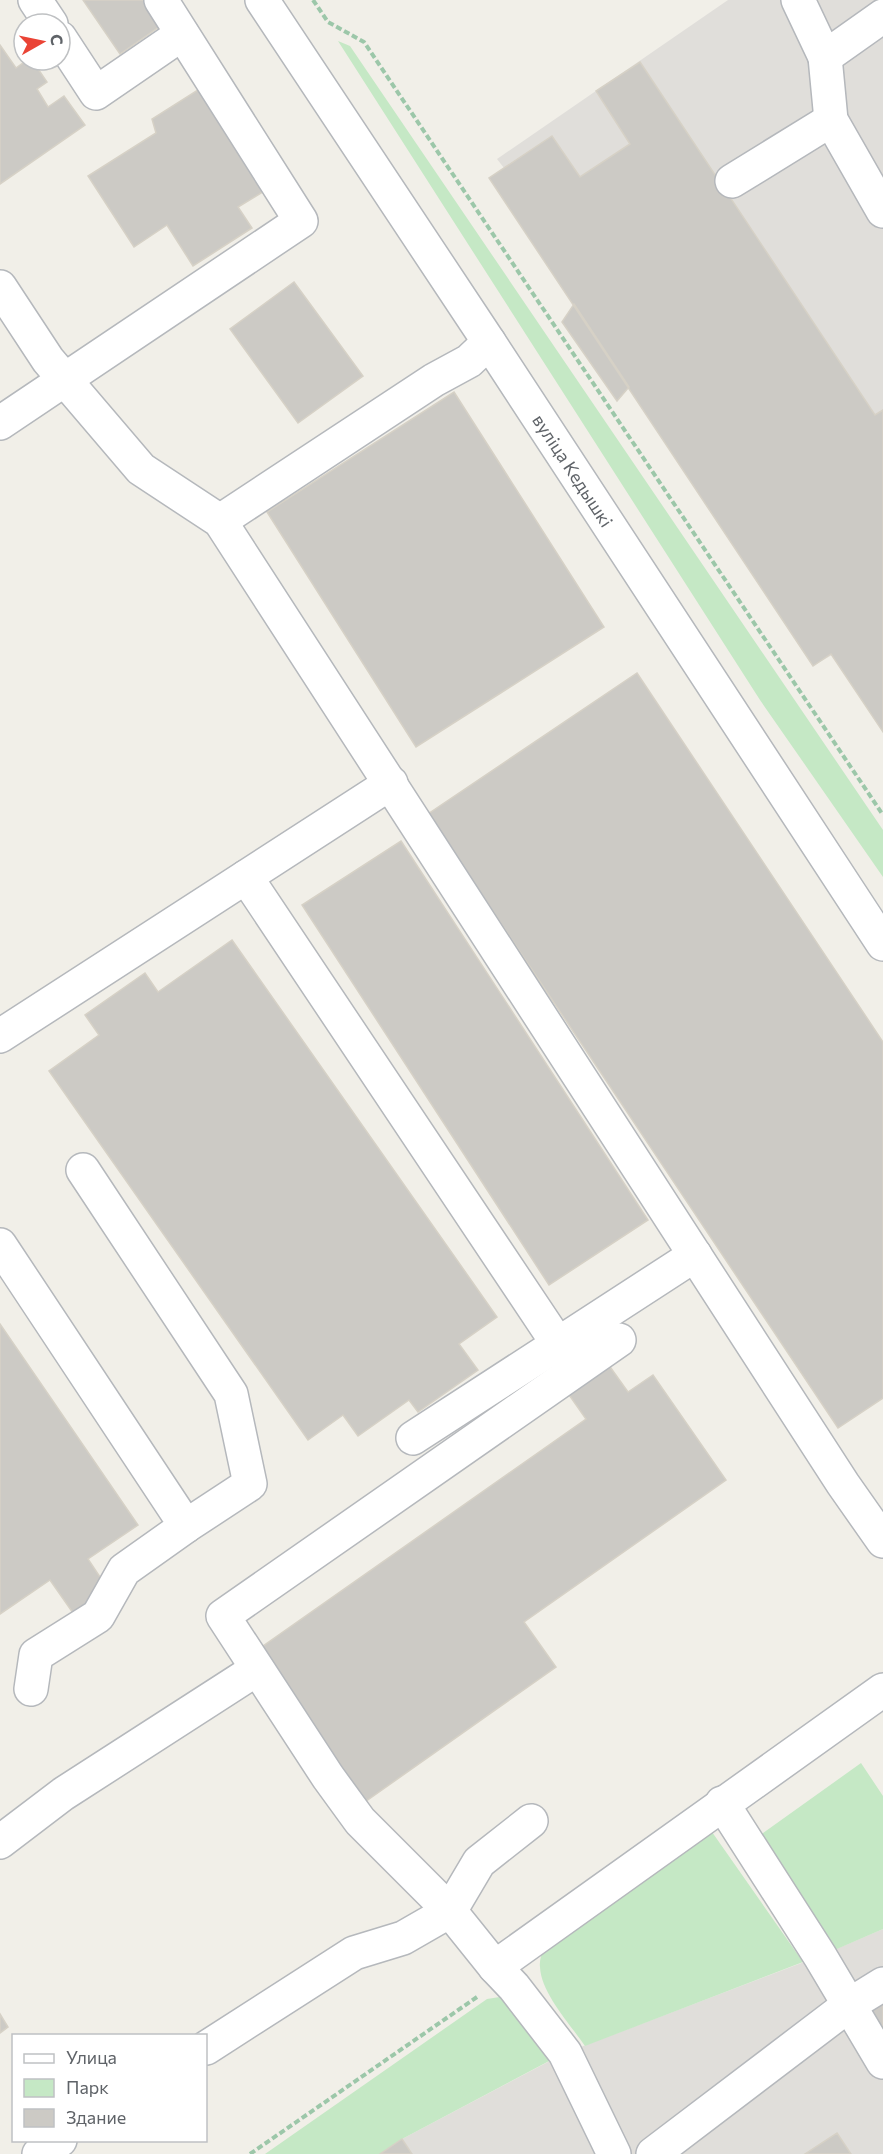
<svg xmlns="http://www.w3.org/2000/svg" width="883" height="2154" viewBox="0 0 883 2154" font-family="Commissioner,sans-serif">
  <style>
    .industrial { fill: #e0deda }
    .green { fill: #c5e8c5 }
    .building { fill: #cccac5; stroke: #d6d1c6; stroke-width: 1.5 }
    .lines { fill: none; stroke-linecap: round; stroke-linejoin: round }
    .minor-casing { stroke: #b5b8bc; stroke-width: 36 }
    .path { stroke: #9cc7a9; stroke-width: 4; stroke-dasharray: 6 3; stroke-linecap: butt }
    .minor { stroke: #fff; stroke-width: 33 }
    .labels { text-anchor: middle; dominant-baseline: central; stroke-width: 4.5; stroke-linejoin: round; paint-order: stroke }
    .street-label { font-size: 18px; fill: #5f6368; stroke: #fff }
  </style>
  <rect width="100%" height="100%" fill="#f1efe8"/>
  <!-- industrial -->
  <path class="industrial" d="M728,0h155v732l-51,-77 -19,11 -324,-488 15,-10 -7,-9z
    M883,1929v225h-503l22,-15 163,-86 255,-97z"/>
  <!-- green -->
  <path class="green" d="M338,41l12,5 533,784v47l-123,-177z
    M861,1763l22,33v133l-53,23 -71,-116z
    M712,1832l91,130 -218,84c-15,-22 -44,-53 -45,-79 -1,-6 2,-13 3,-19z
    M506,1996l45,64 -149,79 -22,15h-115l222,-155z"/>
  <!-- building -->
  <path class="building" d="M83,0h73l13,20 -49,34z
    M0,45l16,23 11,-8h5l15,22 -10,7 11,18 16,-11 21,29 -85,59z
    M640,62l235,353 8,-5v322l-52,-78 -18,12 -324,-488 63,-42 28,41 50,-33 -34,-53z
    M201,88l65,102 -28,17 14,21 -59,38 -26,-41 -33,22 -46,-71 68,-43 -4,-14z
    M294,282l69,94 -65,47 -68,-94z
    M574,304l55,83 -12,14 -55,-79z
    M454,392l150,235 -188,120 -149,-235z
    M637,673l246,369v356l-45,30 -410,-614z
    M401,841l247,379 -99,65 -247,-380z
    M232,940l265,377 -38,27 19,26 -60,42 -9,-12 -51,36 -15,-21 -35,25 -259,-369 50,-36 -14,-20 60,-42 13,19z
    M0,1324l138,201 -50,34 20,30 -35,24 -23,-33 -50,34z
    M608,1364l20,28 25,-17 73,105 -202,142 32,45 -194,137 -106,-153 330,-232 -19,-27z
    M883,2000v31l-14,-22z
    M0,2014l8,13 -8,6z
    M837,2133l14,21h-46z
    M402,2139l10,15h-32z"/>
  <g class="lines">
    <!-- minor casing -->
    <g class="minor-casing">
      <g id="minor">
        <path d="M35,0l16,24"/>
        <path id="s1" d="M262,0l227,342 394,602"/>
        <path d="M798,0l27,57 58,-41"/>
        <path d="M60,38l36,55 86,-59"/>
        <path d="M825,57l6,63 52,91"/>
        <path d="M732,181l99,-61"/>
        <path d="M0,287l48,73 93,109 79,52 623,963 40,57"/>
        <path d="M0,423l301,-202 -140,-221"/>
        <path d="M220,521l214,-141 35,-19 20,-19"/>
        <path d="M246,877l312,467"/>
        <path d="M0,1036l391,-253"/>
        <path d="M83,1170l148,224 19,90 -64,42"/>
        <path d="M0,1245l186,281 -62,44 -26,46 -62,39 -5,34"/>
        <path d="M413,1438l282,-183"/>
        <path d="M722,1803l98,153 63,106"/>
        <path d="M0,1842l63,-48 194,-125"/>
        <path d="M495,1967l-45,-56 -90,-90 -32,-44 -105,-161 396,-276"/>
        <path d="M206,2048l148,-95 49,-15 47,-27 29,-49 52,-41"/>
        <path d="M39,2154l21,-14"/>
        <path d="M614,2154l-49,-101 -51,-66 -19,-20 388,-277"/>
        <path d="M653,2154l196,-149 34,-21"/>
      </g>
    </g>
    <!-- path -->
    <path class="path" d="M313,0l15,22 36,20 519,773
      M250,2154l227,-157"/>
    <!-- minor -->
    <use href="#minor" class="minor"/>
  </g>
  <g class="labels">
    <!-- street labels -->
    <g class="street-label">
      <text stroke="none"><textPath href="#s1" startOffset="564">вуліца Кедышкі</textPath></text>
    </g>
  </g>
  <!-- legend -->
  <rect x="12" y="2034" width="195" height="108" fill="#ffffff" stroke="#bfc1c3" stroke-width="1.5"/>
  <rect x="24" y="2054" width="30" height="9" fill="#ffffff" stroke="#bfc1c3" stroke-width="1.5"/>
  <text x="66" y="2064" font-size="18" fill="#5f6368">Улица</text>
  <rect x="24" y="2079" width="30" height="18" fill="#c5e8c5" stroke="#bfc1c3" stroke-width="1.5"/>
  <text x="66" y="2094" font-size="18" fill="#5f6368">Парк</text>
  <rect x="24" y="2109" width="30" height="18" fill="#cccac5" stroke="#bfc1c3" stroke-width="1.5"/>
  <text x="66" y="2124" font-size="18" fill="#5f6368">Здание</text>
  <!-- north arrow -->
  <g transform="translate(42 42) rotate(81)"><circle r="28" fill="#ffffff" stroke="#bfc1c3" stroke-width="1.5"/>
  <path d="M0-4.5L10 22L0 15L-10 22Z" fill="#ea4335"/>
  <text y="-9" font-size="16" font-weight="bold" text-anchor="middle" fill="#5f6368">С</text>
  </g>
</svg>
